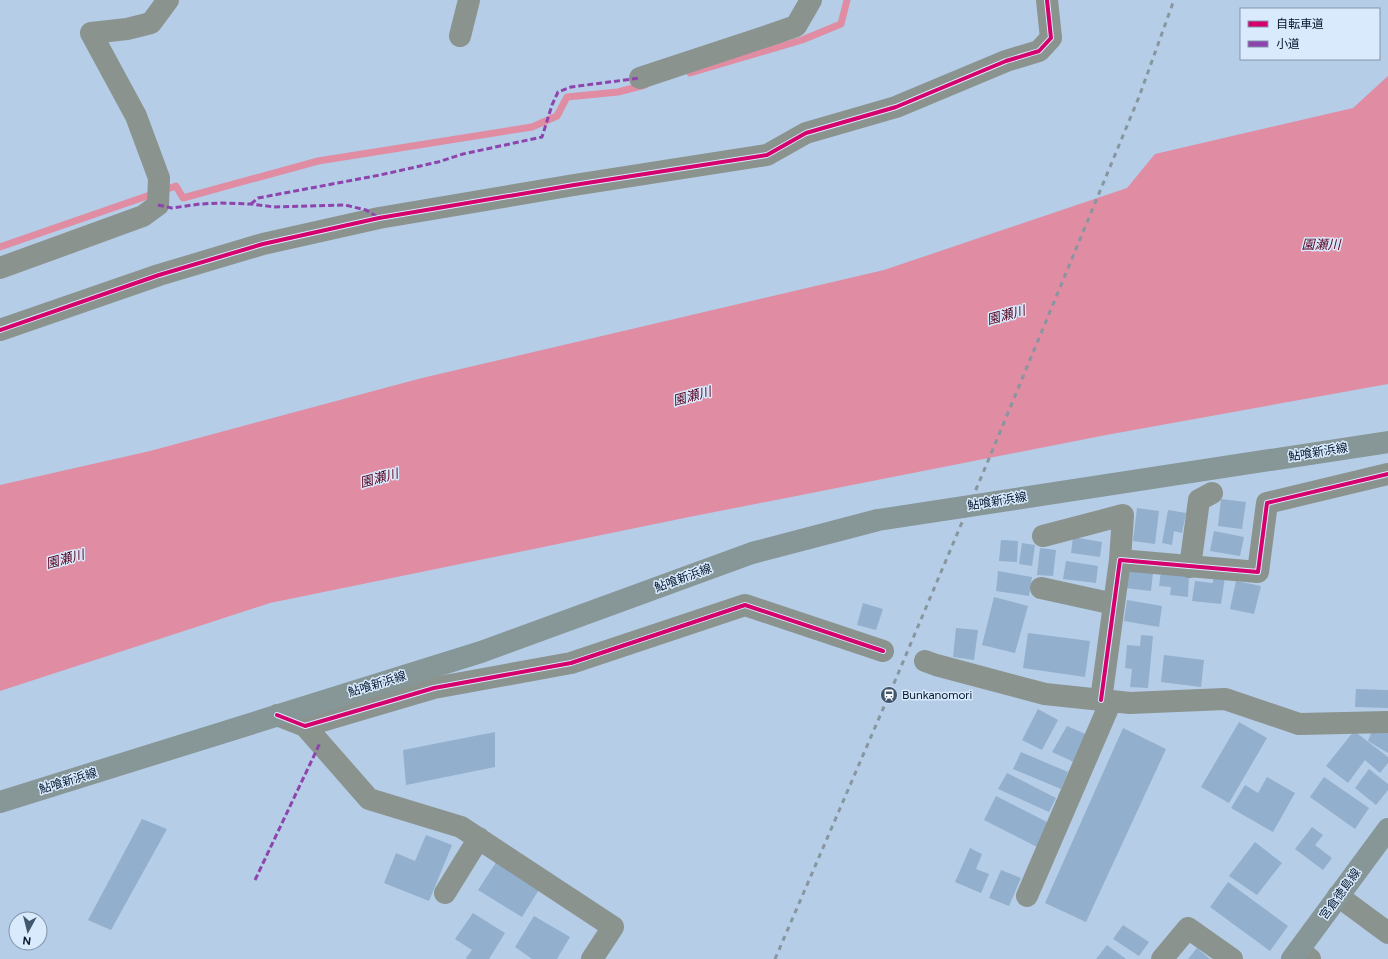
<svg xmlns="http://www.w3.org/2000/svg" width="1388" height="959" viewBox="0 0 1388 959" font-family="Figtree,'Noto Sans JP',sans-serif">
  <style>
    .water { fill: #e08ca3 }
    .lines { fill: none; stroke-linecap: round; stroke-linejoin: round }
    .stream { stroke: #e08ca3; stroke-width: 7 }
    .building { fill: #92afcd }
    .minor { stroke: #8a938e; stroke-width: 22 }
    .major { stroke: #879697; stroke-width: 22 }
    .rail { stroke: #87969f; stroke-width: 3; stroke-dasharray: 5 5; stroke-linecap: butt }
    .quiet { stroke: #8e44ad; stroke-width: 3; stroke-dasharray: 6 3; stroke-linecap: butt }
    .cycleway-casing { stroke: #d9eafd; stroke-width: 6 }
    .cycleway { stroke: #d6006c; stroke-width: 4 }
    .labels { text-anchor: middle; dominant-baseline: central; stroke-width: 3; stroke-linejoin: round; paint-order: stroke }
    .street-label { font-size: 12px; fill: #03172d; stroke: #d9eafd }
    .poi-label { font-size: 12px; fill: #03172d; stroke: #d9eafd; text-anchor: start }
    .water-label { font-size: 13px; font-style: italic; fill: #57011d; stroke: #d9eafd }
  </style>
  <rect width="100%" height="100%" fill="#b5cde7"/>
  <!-- water -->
  <path class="water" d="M1388,76v308l-282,51 -417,82 -419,86 -270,88v-206l150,-34 272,-73 462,-108 243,-82 28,-34 198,-46z"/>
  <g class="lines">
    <!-- stream -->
    <path class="stream" d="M690,73l112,-33 39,-16 6,-24
      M0,247l176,-61 7,12 135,-37 214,-34 25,-11 10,-19 51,-5 27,-7"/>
  </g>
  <!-- building -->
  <path class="building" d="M1221,499l25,3 -4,27 -24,-3z
    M1137,508l22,3 -4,33 -22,-3z
    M1168,510l18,3 -4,20 -8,-2 -2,14 -10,-2z
    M1214,531l30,6 -4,19 -30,-5z
    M1073,537l29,5 -2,15 -29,-4z
    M1001,540l17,1 -1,21 -18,-1z
    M1022,543l13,2 -3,21 -13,-2z
    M1040,548l16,2 -3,26 -16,-1z
    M1066,561l32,5 -2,17 -33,-4z
    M1128,570l25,3 -2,18 -26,-3z
    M998,571l34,6 -3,19 -33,-5z
    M1161,571l28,2 -1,24 -18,-2 1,-8 -12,-1z
    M1213,576l12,1 -4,27 -29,-3 3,-20 18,2z
    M1236,581l25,5 -7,28 -24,-5z
    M994,597l34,9 -13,47 -33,-8z
    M1127,600l35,6 -3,21 -35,-6z
    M863,603l20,6 -7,21 -19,-5z
    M956,628l22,2 -4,30 -21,-3z
    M1028,633l62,8 -5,36 -62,-9z
    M1141,635l12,1 -5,52 -18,-1 2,-18 -7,-1 2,-23 13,1z
    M1164,655l40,5 -3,27 -40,-5z
    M1356,689l32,1v18l-33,-1z
    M1038,709l20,11 -16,30 -20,-10z
    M1239,722l28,16 -38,65 -28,-16z
    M1067,726l23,10 -14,27 -24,-11z
    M1123,728l43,21 -80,173 -41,-19z
    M1373,728l15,1v24l-20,-12z
    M1354,731l34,26v6l-8,10 -15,-13 -17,23 -22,-17z
    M495,732v35l-89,18 -3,-35z
    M1021,752l47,20 -7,17 -48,-20z
    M1369,769l19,15v6l-12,15 -21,-17z
    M1007,773l49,25 -7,14 -51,-23z
    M1267,777l28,16 -22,39 -42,-24 14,-23 13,8z
    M1324,777l45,31 -14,21 -45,-32z
    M996,796l53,27 -12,24 -53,-27z
    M142,819l25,10 -56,101 -23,-10z
    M1312,827l11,8 -8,10 17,13 -9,12 -28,-21z
    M426,835l26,10 -23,56 -45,-18 12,-30 19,8z
    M1255,842l27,21 -25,32 -28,-19z
    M970,848l12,6 -6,15 13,5 -8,19 -26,-11z
    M497,861l43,27 -18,29 -44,-27z
    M1001,870l20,8 -12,28 -20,-8z
    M1228,882l60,44 -18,25 -60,-44z
    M473,913l32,20 -16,26h-22l-1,-1 6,-8 -17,-11z
    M534,916l36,21 -13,22h-25l-17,-12z
    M1123,925l26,17 -10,14 -26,-17z
    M1107,945l19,14h-30z
    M1197,948l13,11h-22z"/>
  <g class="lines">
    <!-- minor -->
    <path class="minor" d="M460,36l9,-36
      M640,78l136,-45 20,-7 15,-26
      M0,268l143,-52 15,-11 1,-27 -23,-62 -45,-83 36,-4 24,-6 17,-23
      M0,330l159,-55 104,-31 116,-26 195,-33 193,-30 39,-22 90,-26 110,-46 33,-10 12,-13 -4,-38
      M1043,536l80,-21 -3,45
      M1190,567l9,-67 13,-7
      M1041,588l73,16
      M925,661l11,4 109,29 85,9 95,-4 74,25 89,-2
      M1101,700l19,-140 138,12 9,-69 121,-29
      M277,715l28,11 129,-38 137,-25 174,-58 138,46
      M305,726l64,73 92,28 152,100 -21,32
      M445,893l34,-55
      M1027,896l84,-195
      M1338,896l50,37
      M1299,950l11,9
      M1162,959l26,-31 44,31"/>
    <!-- major -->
    <path class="major" d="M0,802l481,-150 271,-99 126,-33 510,-78
      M1292,959l96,-130"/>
    <!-- rail -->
    <path class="rail" d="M775,959l114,-264 99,-234 151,-364 35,-97"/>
    <!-- quiet -->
    <path class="quiet" d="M251,204l7,-6 122,-23 58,-13 25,-8 79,-17 10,-32 6,-13 13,-5 69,-9
      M158,205l14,3 28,-4 21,-1 30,1 23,3 71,-2 21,5 13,8
      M255,880l65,-137"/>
    <!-- cycleway casing -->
    <g class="cycleway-casing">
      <path id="cycleway" d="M0,330l159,-55 104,-31 116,-26 195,-33 193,-30 39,-22 90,-26 110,-46 33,-10 12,-13 -4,-38
        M1101,700l19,-140 138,12 9,-69 121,-29
        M277,715l28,11 129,-38 137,-25 174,-58 138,46"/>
    </g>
    <!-- cycleway -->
    <use href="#cycleway" class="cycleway"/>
  </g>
  <!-- icons -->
  <defs>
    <g id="station-disc" transform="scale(0.9)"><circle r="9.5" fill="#41576e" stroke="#d9eafd"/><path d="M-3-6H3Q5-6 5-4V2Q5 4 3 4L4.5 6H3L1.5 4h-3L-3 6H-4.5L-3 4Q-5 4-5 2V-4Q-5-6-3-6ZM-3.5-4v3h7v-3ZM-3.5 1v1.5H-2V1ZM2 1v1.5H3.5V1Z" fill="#fff"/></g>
  </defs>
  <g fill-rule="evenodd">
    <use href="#station-disc" x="889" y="695"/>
  </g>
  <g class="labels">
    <!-- street labels -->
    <g class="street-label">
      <text transform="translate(1318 452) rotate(-9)">鮎喰新浜線</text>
      <text transform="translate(997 501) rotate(-9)">鮎喰新浜線</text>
      <text transform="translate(683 578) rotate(-20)">鮎喰新浜線</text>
      <text transform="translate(377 684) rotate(-17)">鮎喰新浜線</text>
      <text transform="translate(68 781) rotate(-17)">鮎喰新浜線</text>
      <text transform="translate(1340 894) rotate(-54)">宮倉徳島線</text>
    </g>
    <!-- poi labels -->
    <g class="poi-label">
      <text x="902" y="695">Bunkanomori</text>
    </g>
    <!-- water labels -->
    <g class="water-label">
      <text x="1321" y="244">園瀬川</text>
      <text transform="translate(1006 315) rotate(-15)">園瀬川</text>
      <text transform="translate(692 396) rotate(-15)">園瀬川</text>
      <text transform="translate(379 478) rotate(-15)">園瀬川</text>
      <text transform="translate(65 559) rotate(-15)">園瀬川</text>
    </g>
  </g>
  <!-- legend -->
  <rect x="1240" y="8" width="140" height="52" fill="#d9eafd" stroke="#8396aa"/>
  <rect x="1248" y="21" width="20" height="6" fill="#d6006c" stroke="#8396aa"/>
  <text x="1276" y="28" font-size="12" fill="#03172d">自転車道</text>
  <rect x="1248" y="41" width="20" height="6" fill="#8e44ad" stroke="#8396aa"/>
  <text x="1276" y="48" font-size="12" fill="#03172d">小道</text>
  <!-- north arrow -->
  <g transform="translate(28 931) rotate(187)"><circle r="19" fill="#d9eafd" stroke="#8396aa"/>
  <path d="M0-3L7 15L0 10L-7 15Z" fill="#41576e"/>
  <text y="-6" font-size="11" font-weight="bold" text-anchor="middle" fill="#03172d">N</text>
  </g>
</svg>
